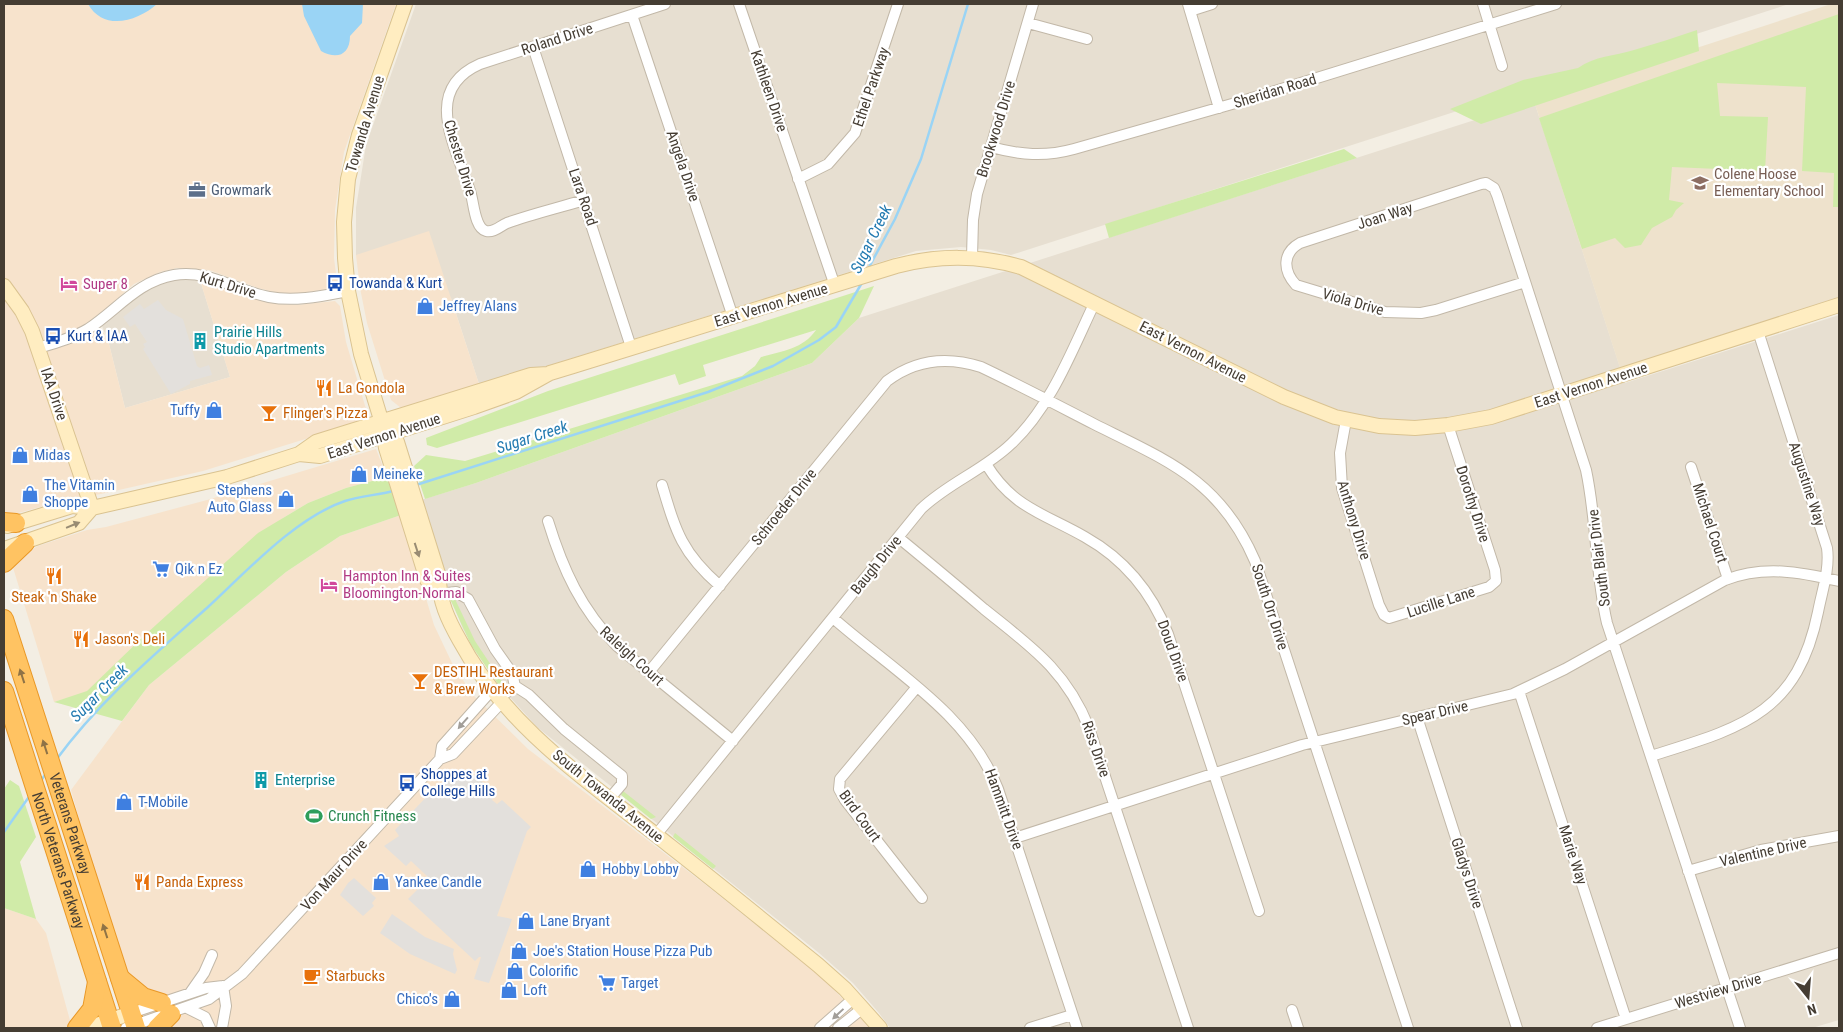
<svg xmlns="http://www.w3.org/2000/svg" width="1843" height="1032" viewBox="0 0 1843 1032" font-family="'Roboto Condensed',sans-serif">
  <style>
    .residential { fill: #e7dfd1 }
    .commercial { fill: #f7e3cc }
    .education { fill: #eee2cc }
    .green { fill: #d0eba8 }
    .parking { fill: #e3e0dc }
    .water { fill: #9ad4f5 }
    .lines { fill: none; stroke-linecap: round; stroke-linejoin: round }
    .stream { stroke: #9ad4f5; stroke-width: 2.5 }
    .street-casing { stroke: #c2b8a8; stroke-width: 12 }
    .secondary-casing { stroke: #dac391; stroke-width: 16 }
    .highway-casing { stroke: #e99827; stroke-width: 20 }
    .street { stroke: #fff; stroke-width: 10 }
    .secondary { stroke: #ffedc1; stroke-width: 14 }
    .highway { stroke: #ffc362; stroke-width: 18 }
    .oneway { fill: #998c73 }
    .oneway2 { fill: #8f7346 }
    .oneway3 { fill: #a29e99 }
    .labels { text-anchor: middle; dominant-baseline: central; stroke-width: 4.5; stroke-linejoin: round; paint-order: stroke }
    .street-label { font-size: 15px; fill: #453d33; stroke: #fff }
    .education-label { font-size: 15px; fill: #785e54; stroke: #fff; text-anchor: start }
    .service-label { font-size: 15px; fill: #4e5e75; stroke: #fff; text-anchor: start }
    .transit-label { font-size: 15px; fill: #164399; stroke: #fff; text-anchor: start }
    .hotel-label { font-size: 15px; fill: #b23c85; stroke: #fff; text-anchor: start }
    .shop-label { font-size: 15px; fill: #366cbe; stroke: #fff; text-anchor: start }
    .culture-label { font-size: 15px; fill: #0d838f; stroke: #fff; text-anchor: start }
    .food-label { font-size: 15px; fill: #c56008; stroke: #fff; text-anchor: start }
    .leisure-label { font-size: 15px; fill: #27864d; stroke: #fff; text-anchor: start }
    .water-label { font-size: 16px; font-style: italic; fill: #247bb1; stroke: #fff }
  </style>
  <rect width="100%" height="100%" fill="#f3eee3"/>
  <!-- residential -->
  <path class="residential" d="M416,4h1373l-778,251 -20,-5 -30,-3 -45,4 -436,136 -29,-89 -95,-43v-47l10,-63z
    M1534,101l91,282 214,-68v705l-27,8h-922l-11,-15 -26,-30 -34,-30 -282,-226 -39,-43 -35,-55 -17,-43 -25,-86 55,-17 336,-120 47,-45z
    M186,279l14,1 30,97 -105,31 -17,-68 -6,-14 34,-28 16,-11 21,-7z"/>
  <!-- commercial -->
  <path class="commercial" d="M4,4h392l-52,148 -9,58 -1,48 3,24 -3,6 -38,6h-14l-24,-6 -49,-18 -32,-2 -17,4 -26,12 -39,34 13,22 17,68 105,-31 -30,-97 77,24 19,1 39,-4 5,5 6,36 20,67 -2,10 -4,3 -157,49 -102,23 -32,5 -65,18z
    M429,231l51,156 -72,21h-7l-10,-8 -24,-77 -7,-35 -4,-33z
    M376,449l11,28 -41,11 -38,15 -25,15 -136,115 -60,59 -33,10 -43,-141 27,-15 49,-16 19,-3 101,-27z
    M401,515l33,110 18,38 20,31 56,55 178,136 119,95 45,48h-724l-52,-156 -23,-82 78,-105 137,-113 54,-36z
    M4,908l32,11 10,14 25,91 -6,4h-61z"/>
  <!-- education -->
  <path class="education" d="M1831,4h8v293l-219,71 -86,-267z"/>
  <!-- green -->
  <path class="green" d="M1839,14v193h-6l1,-34 -32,-2 4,-84 -89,-4 3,33 48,1 -3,54 -93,-4 -3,33 15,3 -8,7 -4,7 -20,11 -11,17 -16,3 -10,-10 -33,11 -43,-131z
    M1697,30l2,21 -218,73 -31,-15 73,-29 55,-12c17,-12 36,-12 56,-18 21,-6 42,-13 63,-20z
    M1344,149l13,9 -248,80 -4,-14z
    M874,286l-15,32 -47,45 -336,120 -51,16 -11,-33 12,-11 39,6 277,-85 13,-10 6,-9c21,-6 42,-8 55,-27l-113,35 3,11 -27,9 -4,-11 -238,74 -10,-3 -1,-7 122,-47z
    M387,477l14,38 -61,21 -54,36 -137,113 -27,36 -68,-19 33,-11 60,-58 111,-100 50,-30 38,-15z
    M454,597l21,44 30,45 -7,-2 -27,-39 -21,-46z
    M10,780l9,6 17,51 -16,25 16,57 -32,-11v-119z
    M623,791l33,26 -5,2 -30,-24z
    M675,833l41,33 -3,3 -40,-32z"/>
  <!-- parking -->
  <path class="parking" d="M158,300l8,10 17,9 14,47 3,2 9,-3 3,10 -22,6v3l-19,10 -28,-45 2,-2 -2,-3 4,-2 -12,-18 -5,3 -7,-10 17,-13 4,5z
    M450,770l5,5 14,4 7,-3 19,17 -3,7 5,4 5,-4 29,27 -4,4 -30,85 15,3 -23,64 -15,-4 7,-22h-2l-4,4 -67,-62 19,-19v-4l-16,-15 -5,5 -22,-20 15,-10 -4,-6 36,-38 6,3 8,-9 -4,-7z
    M354,878l22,20 -4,5 2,3 -11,10 -23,-21 8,-12z
    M392,914l33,23 29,12 -1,5 4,16 -2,4 -45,-20 -30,-21z"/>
  <!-- water -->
  <path class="water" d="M88,4h69c-19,17 -53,28 -69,0z
    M302,4h61l-1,19 -12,13c0,19 -13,24 -29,15l-17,-35z"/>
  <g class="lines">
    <!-- stream -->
    <path class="stream" d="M868,269l27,-50 26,-60 47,-155
      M416,485l292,-93 65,-26 46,-26 17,-13 27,-46
      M56,760c43,-59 98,-105 152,-153 38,-35 87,-89 137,-106 15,-5 33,-6 48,-10
      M40,782l7,-10
      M4,832l27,-38"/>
    <!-- street casing -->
    <g class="street-casing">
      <path id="street" d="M739,4l96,282
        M1188,4l31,104
        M1483,4l19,62
        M1190,11l22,-7
        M632,15l101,302
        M1028,23l59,16
        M533,47l98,300
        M991,147c29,8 54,10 83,2l165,-47 317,-98
        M798,179l30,-15 27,-31 43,-129
        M584,200c-26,8 -52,14 -77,23 -7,3 -13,10 -21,8 -12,-3 -12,-30 -16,-40 -14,-44 -49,-101 10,-127l185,-60
        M972,257l1,-37 4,-26 56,-190
        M1525,282l-89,28 -15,3 -36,-1 -89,-27c-13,-14 -14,-32 4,-42l181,-59 5,-1 8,5 3,7 89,275c11,51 9,103 21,153l133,405
        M38,348c17,-5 35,-10 50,-19 29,-19 50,-48 86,-54 35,-6 62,16 95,22 26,5 53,-1 79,-6
        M1346,420l-6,33 2,35 37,117 5,10 5,3 100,-31 7,-6 -1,-11 -47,-145
        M986,464c27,44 57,49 99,73 39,22 67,56 83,97l91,277
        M1691,467l37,112
        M662,485c14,47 20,68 58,101
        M548,521c15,49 33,88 69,125l116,95
        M899,538c28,23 57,47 85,71 46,37 82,61 105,119l99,300
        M439,594l17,-2 12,7 27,50 17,24 3,13 14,9 35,34 58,47v8l-12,14
        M833,618c59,52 136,96 165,171l79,239
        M649,672l238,-291c29,-22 60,-25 94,-14 38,18 76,38 113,57 74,37 126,56 161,137l153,467
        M916,688l-76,91 -1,10 6,11 77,98
        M1519,691l107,328
        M498,699l17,-13
        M1417,717l100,311
        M1651,756c89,-28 146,-41 167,-144 4,-21 12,-43 9,-64l-69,-217
        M440,759l2,-13 50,-56
        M656,835l265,-326c27,-26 63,-39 90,-65 40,-37 61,-94 84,-142
        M1015,838l287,-93 211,-51 52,-25 160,-89c39,-15 75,-8 114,1
        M1688,871l73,-21 78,-14
        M190,993l14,-20 8,-18
        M187,1008l18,9 5,11
        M1292,1010l6,18
        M131,1013l75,-25 17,-2
        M126,1028l83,-29 33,-25 198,-215 13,-5 48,-51
        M222,1028l4,-22 -3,-20
        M820,1028l34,-30
        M838,1028l25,-20
        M1030,1028l42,-13
        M1597,1028l242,-75"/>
    </g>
    <!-- secondary casing -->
    <g class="secondary-casing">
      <path id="secondary" d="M405,4l-46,131 -11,44 -4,43 1,36 3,33 13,63 21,69 4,25 41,132 12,14
        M4,286l18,25 10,20 60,177
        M382,423l15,19 42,135c0,24 9,43 21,64 47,88 134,144 210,205 50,39 99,79 148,119l27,24 35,39
        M299,454l21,2 154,-49 42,-15 34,-19 23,-7 323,-100c43,-11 82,-11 125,1l263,130 51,20 44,9 36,2 33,-3 43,-8 348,-112
        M7,526l65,-20 20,2 135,-31 72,-23 17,-12 215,-67 17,-1
        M4,549l75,-26 13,-15
        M88,1028l43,-15"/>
    </g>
    <!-- highway casing -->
    <g class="highway-casing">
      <g id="highway">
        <path d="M4,522l12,1"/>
        <path d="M4,563l21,-20"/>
        <path id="s1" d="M4,619l132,409"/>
        <path id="s2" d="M4,691l108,337"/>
        <path d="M120,978l23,19 19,6"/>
        <path d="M77,1028l15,-19 5,-27"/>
        <path d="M157,1028l14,-14"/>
      </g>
    </g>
    <!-- street -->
    <use href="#street" class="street"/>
    <!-- secondary -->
    <use href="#secondary" class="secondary"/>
    <!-- highway -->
    <use href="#highway" class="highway"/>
  </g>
  <!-- one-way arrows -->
  <defs><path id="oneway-solid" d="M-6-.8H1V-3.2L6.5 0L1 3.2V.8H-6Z" transform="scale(1.25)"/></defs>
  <g class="oneway">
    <use href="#oneway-solid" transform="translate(73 525) rotate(-22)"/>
    <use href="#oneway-solid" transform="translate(417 550) rotate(72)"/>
  </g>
  <g class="oneway2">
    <use href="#oneway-solid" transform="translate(22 676) rotate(-108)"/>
    <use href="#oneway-solid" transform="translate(45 747) rotate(-108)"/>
    <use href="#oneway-solid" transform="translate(105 931) rotate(-108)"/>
  </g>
  <g class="oneway3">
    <use href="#oneway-solid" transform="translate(463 723) rotate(131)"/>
    <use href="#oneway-solid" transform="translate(838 1014) rotate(137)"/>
  </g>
  <!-- icons -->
  <defs>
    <g id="school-bare" transform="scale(1.35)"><path d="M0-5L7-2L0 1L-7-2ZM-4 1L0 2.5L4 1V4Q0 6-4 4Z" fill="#8d6e63" stroke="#fff" stroke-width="2.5" paint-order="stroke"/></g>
    <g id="office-bare" transform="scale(1.35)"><path d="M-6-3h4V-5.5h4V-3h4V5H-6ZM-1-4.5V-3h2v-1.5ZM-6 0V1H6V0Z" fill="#5c6f8a" stroke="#fff" stroke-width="2.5" paint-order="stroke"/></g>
    <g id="bus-bare" transform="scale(1.35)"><path d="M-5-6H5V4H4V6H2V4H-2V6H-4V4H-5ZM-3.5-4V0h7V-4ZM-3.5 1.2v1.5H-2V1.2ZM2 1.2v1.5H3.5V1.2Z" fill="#1a4fb4" stroke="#fff" stroke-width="2.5" paint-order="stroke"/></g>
    <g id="hotel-bare" transform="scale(1.35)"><path d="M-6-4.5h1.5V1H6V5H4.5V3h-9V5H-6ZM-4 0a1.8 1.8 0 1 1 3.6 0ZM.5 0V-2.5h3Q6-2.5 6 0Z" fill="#d1479c" stroke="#fff" stroke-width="2.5" paint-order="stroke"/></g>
    <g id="shop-bare" transform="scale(1.35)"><path d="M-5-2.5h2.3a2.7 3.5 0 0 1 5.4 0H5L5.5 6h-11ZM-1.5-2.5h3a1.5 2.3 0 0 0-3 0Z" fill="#3f7fe0" stroke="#fff" stroke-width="2.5" paint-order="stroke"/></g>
    <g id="building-bare" transform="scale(1.35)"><path d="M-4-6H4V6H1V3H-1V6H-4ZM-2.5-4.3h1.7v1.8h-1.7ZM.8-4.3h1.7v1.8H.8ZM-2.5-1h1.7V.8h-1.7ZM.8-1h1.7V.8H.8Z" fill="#0f9aa8" stroke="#fff" stroke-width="2.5" paint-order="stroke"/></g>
    <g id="restaurant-bare" transform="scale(1.35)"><path d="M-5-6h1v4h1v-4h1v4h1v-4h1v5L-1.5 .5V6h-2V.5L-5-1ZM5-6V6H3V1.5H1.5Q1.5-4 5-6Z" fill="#e8710a" stroke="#fff" stroke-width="2.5" paint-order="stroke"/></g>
    <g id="bar-bare" transform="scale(1.35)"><path d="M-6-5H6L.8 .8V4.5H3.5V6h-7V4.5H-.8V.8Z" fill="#e8710a" stroke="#fff" stroke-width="2.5" paint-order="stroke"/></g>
    <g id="supermarket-bare" transform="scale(1.35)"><path d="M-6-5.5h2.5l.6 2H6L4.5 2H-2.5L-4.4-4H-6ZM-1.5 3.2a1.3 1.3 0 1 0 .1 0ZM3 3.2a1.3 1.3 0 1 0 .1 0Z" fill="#3f7fe0" stroke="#fff" stroke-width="2.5" paint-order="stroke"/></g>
    <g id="stadium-bare" transform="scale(1.35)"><path d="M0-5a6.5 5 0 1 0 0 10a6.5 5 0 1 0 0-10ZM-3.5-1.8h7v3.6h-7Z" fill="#2e9e5b" stroke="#fff" stroke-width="2.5" paint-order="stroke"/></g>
    <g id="cafe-bare" transform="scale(1.35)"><path d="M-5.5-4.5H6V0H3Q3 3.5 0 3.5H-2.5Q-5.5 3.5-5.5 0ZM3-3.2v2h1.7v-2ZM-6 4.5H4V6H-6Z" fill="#e8710a" stroke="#fff" stroke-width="2.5" paint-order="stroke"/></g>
  </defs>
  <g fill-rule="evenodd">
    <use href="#school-bare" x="1700" y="183"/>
    <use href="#office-bare" x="197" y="190"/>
    <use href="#bus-bare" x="335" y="283"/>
    <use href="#hotel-bare" x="69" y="284"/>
    <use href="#shop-bare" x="425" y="306"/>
    <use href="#bus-bare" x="53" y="336"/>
    <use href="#building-bare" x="200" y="341"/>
    <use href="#restaurant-bare" x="324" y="388"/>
    <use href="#shop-bare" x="214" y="410"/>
    <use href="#bar-bare" x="269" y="413"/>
    <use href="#shop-bare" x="20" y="455"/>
    <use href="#shop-bare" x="359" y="474"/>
    <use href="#shop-bare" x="30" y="494"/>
    <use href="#shop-bare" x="286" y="499"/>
    <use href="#supermarket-bare" x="161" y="569"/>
    <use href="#restaurant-bare" x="54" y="576"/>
    <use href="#hotel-bare" x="329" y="585"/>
    <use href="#restaurant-bare" x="81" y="639"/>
    <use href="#bar-bare" x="420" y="681"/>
    <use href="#building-bare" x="261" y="780"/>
    <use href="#bus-bare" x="407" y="783"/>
    <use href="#shop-bare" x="124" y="802"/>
    <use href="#stadium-bare" x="314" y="816"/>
    <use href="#shop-bare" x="588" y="869"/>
    <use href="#restaurant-bare" x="142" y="882"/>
    <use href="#shop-bare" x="381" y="882"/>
    <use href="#shop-bare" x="526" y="921"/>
    <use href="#shop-bare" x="519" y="951"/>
    <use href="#shop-bare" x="515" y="971"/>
    <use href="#cafe-bare" x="312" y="976"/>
    <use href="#supermarket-bare" x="607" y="983"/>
    <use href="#shop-bare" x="509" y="990"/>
    <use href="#shop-bare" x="452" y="999"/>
  </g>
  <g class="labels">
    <!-- street labels -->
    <g class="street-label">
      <text transform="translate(557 39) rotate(-18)">Roland Drive</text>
      <text transform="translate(871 87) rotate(-71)">Ethel Parkway</text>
      <text transform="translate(769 91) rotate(71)">Kathleen Drive</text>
      <text transform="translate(1275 91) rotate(-17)">Sheridan Road</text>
      <text transform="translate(365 124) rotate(-73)">Towanda Avenue</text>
      <text transform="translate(996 129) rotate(-73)">Brookwood Drive</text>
      <text transform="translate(460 158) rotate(73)">Chester Drive</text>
      <text transform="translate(683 166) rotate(71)">Angela Drive</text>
      <text transform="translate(583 197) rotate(71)">Lara Road</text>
      <text transform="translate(1385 216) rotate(-18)">Joan Way</text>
      <text transform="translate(228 285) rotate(17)">Kurt Drive</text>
      <text transform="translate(1353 302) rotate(16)">Viola Drive</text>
      <text transform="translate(771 305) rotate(-17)">East Vernon Avenue</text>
      <text transform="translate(1193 352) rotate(27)">East Vernon Avenue</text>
      <text transform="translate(1591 385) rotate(-18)">East Vernon Avenue</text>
      <text transform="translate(54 394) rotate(71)">IAA Drive</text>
      <text transform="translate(384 436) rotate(-18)">East Vernon Avenue</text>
      <text transform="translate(1807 484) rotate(72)">Augustine Way</text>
      <text transform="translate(1473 504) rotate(72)">Dorothy Drive</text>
      <text transform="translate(784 507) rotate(-51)">Schroeder Drive</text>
      <text transform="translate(1354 520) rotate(73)">Anthony Drive</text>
      <text transform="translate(1710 523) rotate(72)">Michael Court</text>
      <text transform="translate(1599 558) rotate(-97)">South Blair Drive</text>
      <text transform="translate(876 565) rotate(-51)">Baugh Drive</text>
      <text transform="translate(1441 602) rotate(-18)">Lucille Lane</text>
      <text transform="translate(1270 607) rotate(72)">South Orr Drive</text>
      <text transform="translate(1173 651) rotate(70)">Doud Drive</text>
      <text transform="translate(632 656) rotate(42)">Raleigh Court</text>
      <text transform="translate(1435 713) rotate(-13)">Spear Drive</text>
      <text transform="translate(1096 749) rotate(71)">Riss Drive</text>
      <text transform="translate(608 796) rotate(39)">South Towanda Avenue</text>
      <text transform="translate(1004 809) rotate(70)">Hammitt Drive</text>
      <text transform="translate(860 816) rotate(54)">Bird Court</text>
      <text stroke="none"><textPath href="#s1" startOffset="215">Veterans Parkway</textPath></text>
      <text transform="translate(1763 852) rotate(-13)">Valentine Drive</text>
      <text transform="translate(1573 855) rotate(72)">Marie Way</text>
      <text stroke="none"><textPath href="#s2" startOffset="178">North Veterans Parkway</textPath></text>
      <text transform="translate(1467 873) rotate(72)">Gladys Drive</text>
      <text transform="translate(334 875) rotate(-48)">Von Maur Drive</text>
      <text transform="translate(1718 991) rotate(-17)">Westview Drive</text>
    </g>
    <!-- education labels -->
    <g class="education-label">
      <text x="1714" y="174">Colene Hoose<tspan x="1714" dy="17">Elementary School</tspan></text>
    </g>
    <!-- service labels -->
    <g class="service-label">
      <text x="211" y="190">Growmark</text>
    </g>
    <!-- transit labels -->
    <g class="transit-label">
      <text x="349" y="283">Towanda &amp; Kurt</text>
      <text x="67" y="336">Kurt &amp; IAA</text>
      <text x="421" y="774">Shoppes at<tspan x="421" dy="17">College Hills</tspan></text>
    </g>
    <!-- hotel labels -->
    <g class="hotel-label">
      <text x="83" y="284">Super 8</text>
      <text x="343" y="576">Hampton Inn &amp; Suites<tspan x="343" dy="17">Bloomington-Normal</tspan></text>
    </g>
    <!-- shop labels -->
    <g class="shop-label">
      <text x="439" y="306">Jeffrey Alans</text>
      <text x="200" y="410" text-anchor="end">Tuffy</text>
      <text x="34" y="455">Midas</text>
      <text x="373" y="474">Meineke</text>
      <text x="44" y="485">The Vitamin<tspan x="44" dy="17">Shoppe</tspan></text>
      <text x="272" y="490" text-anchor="end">Stephens<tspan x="272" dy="17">Auto Glass</tspan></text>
      <text x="175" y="569">Qik n Ez</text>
      <text x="138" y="802">T-Mobile</text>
      <text x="602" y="869">Hobby Lobby</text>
      <text x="395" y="882">Yankee Candle</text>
      <text x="540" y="921">Lane Bryant</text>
      <text x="533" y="951">Joe's Station House Pizza Pub</text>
      <text x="529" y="971">Colorific</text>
      <text x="621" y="983">Target</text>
      <text x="523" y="990">Loft</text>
      <text x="438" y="999" text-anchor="end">Chico's</text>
    </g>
    <!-- culture labels -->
    <g class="culture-label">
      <text x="214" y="332">Prairie Hills<tspan x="214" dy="17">Studio Apartments</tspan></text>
      <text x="275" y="780">Enterprise</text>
    </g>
    <!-- food labels -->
    <g class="food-label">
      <text x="338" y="388">La Gondola</text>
      <text x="283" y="413">Flinger's Pizza</text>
      <text x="54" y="597" text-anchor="middle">Steak 'n Shake</text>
      <text x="95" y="639">Jason's Deli</text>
      <text x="434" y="672">DESTIHL Restaurant<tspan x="434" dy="17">&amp; Brew Works</tspan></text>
      <text x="156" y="882">Panda Express</text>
      <text x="326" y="976">Starbucks</text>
    </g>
    <!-- leisure labels -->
    <g class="leisure-label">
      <text x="328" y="816">Crunch Fitness</text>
    </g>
    <!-- water labels -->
    <g class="water-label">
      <text transform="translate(871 239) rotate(-64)">Sugar Creek</text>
      <text transform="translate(532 437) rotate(-18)">Sugar Creek</text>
      <text transform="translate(99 693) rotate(-45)">Sugar Creek</text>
    </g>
  </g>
  <!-- border -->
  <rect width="1843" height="1032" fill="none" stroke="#453d33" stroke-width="10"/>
  <!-- north arrow -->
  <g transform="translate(1808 997) rotate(163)" stroke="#ffffff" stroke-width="4" paint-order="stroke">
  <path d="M0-4L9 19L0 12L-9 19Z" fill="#453d33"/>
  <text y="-8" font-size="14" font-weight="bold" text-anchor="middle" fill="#453d33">N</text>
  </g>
</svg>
